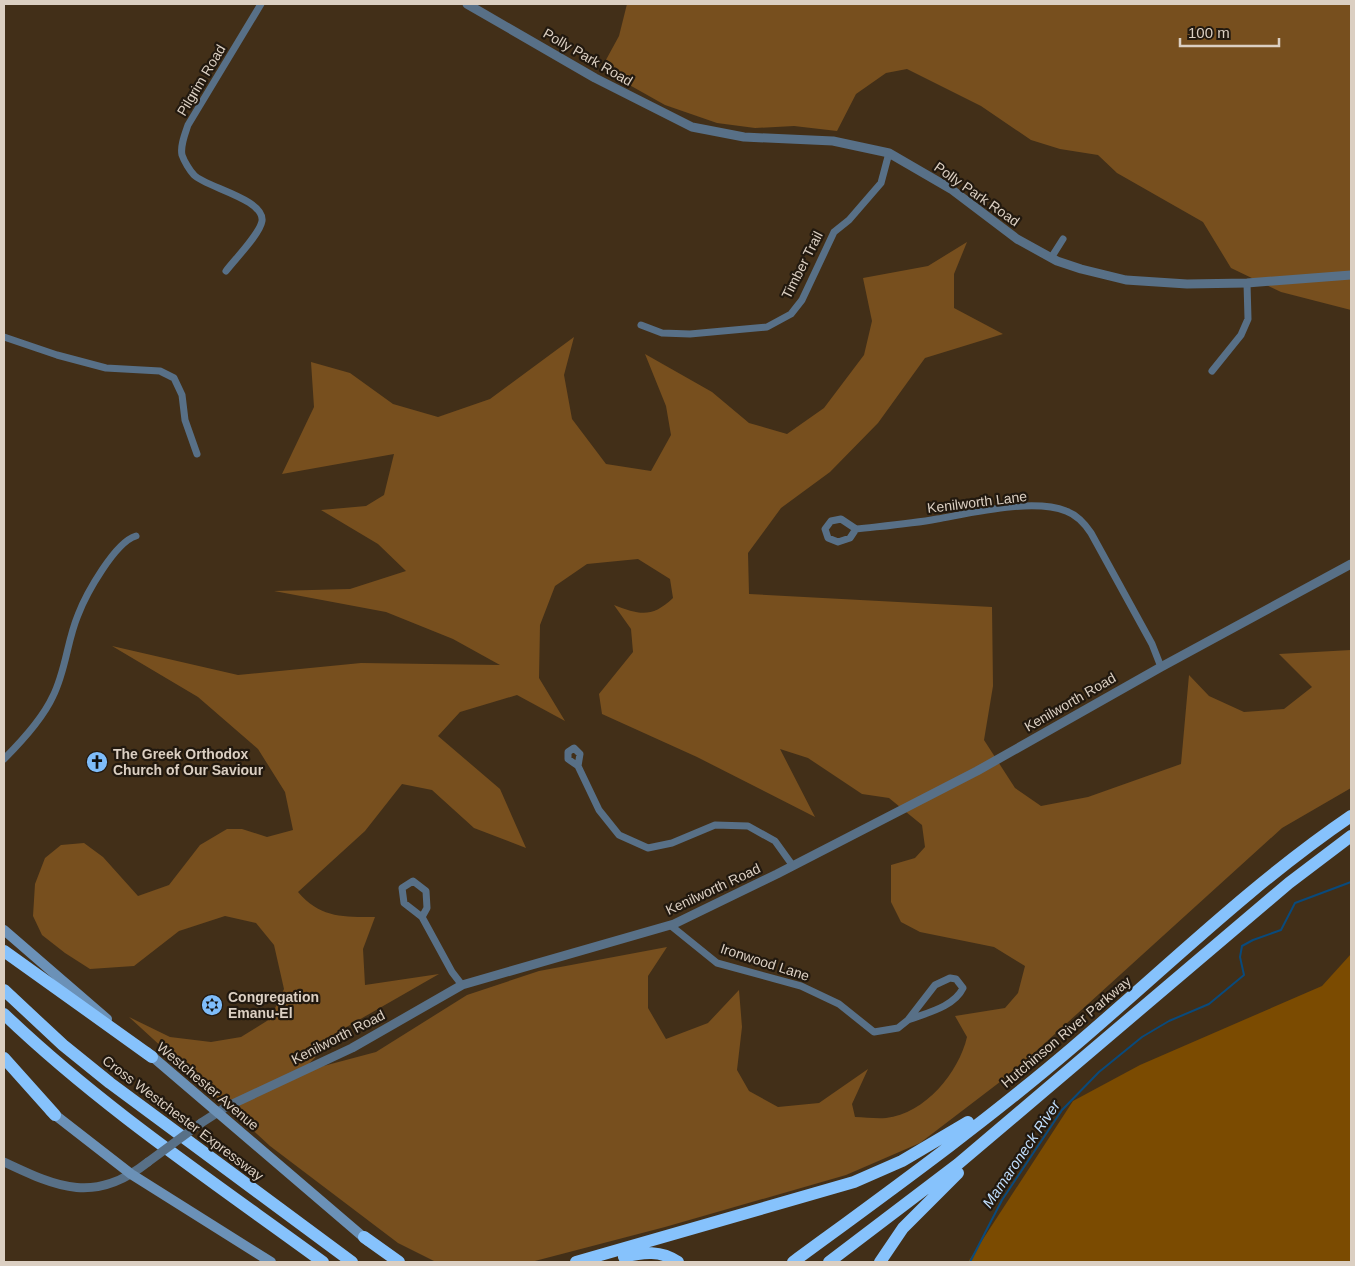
<svg xmlns="http://www.w3.org/2000/svg" width="1355" height="1266" viewBox="0 0 1355 1266" font-family="Helvetica,sans-serif">
  <style>
    .green { fill: #7b4b01 }
    .forest { fill: #774f1e; fill-rule: evenodd }
    .lines { fill: none; stroke-linecap: round; stroke-linejoin: round }
    .stream { stroke: #094a7c; stroke-width: 2 }
    .minor { stroke: #587087; stroke-width: 7 }
    .tertiary { stroke: #587087; stroke-width: 9 }
    .secondary { stroke: #6b91b7; stroke-width: 10 }
    .motorway { stroke: #86c2fc; stroke-width: 12 }
    .tertiary-bridge { stroke: #587087; stroke-width: 9 }
    .labels { text-anchor: middle; dominant-baseline: central; stroke-width: 4.5; stroke-linejoin: round; paint-order: stroke }
    .street-label { font-size: 14px; fill: #dbcfc2; stroke: #22190f }
    .poi-label { font-size: 14px; font-weight: bold; fill: #dbcfc2; stroke: #22190f; text-anchor: start }
    .water-label { font-size: 15px; font-style: italic; fill: #bfddfc; stroke: #22190f }
  </style>
  <rect width="100%" height="100%" fill="#422f18"/>
  <!-- green -->
  <path class="green" d="M1351,954v308h-383l105,-161 67,-36 182,-79z"/>
  <!-- forest -->
  <path class="forest" d="M627,4h724v306l-70,-18 -50,-24 -28,-46 -86,-49 -19,-18 -38,-6 -29,-9 -50,-34 -74,-37 -21,4 -30,21 -19,37 -43,-5 -39,2 -38,-5 -52,-18 -64,-36 18,-33z
    M967,242l-13,32v34l49,26 -78,24 -47,65 -48,49 -49,36 -33,45 1,41 243,13 1,79 -9,54 31,48 26,18 47,-9 93,-33 8,-89 20,21 35,16 40,-3 28,-22 -33,-33 72,-4v138l-69,40 -269,244 -93,71 -74,32 -181,52 -134,35h-95l-38,-19 -128,-97 -141,-129 41,20 41,5 30,-5 29,-18 14,-30 -10,-44 -18,-22 -31,-7 -46,15 -45,35 -44,3 -25,-16 -23,-18 -9,-19 2,-32 10,-26 16,-13 23,-2 19,14 35,39 31,-11 31,-40 27,-16h15l25,8 26,-7 -8,-38 -27,-43 -60,-52 -86,-51 126,29 123,-12 139,2 -47,-26 -67,-27 -112,-21 76,-2 56,-18 -28,-27 -57,-34 45,-4 18,-11 10,-41 -112,20 32,-67 -3,-45 39,11 43,31 45,13 52,-18 84,-62 -10,38 8,44 34,45 45,7 20,-36 -5,-29 -21,-52 67,38 37,31 38,11 37,-26 40,-53 8,-34 -9,-43 65,-12zM638,559l32,20 3,19c-21,20 -33,17 -59,7l17,24 2,23 -34,42 3,20 95,43 118,60 -35,-68 28,9 54,36 27,4 33,27 3,22 -10,11 -24,7v37l10,20 19,10 74,15 31,19 -7,27 -13,15 -50,8 12,21c-8,35 -42,77 -81,81 -10,1 -21,-1 -31,-1l-3,-13 16,-35 -49,34 -41,4 -29,-16 -12,-21 5,-43 -3,-37 -31,33 -42,16 -18,-31v-32l19,-29 -128,24 -72,24 -91,57 -75,20 42,-43 96,-55 -74,11 -2,-36 12,-32c-32,0 -55,1 -77,-25l67,-61 37,-47 30,6 42,38 52,20 -26,-59 -62,-53 22,-24 57,-17 48,26 -26,-43 1,-53 15,-39 32,-22z"/>
  <g class="lines">
    <!-- stream -->
    <path class="stream" d="M970,1262l32,-62 60,-90 37,-38 43,-35 27,-16 40,-17 35,-29 -4,-18 2,-11 11,-6 28,-10 14,-27 56,-21"/>
    <!-- minor -->
    <path class="minor" d="M1051,258l12,-19
      M226,271c9,-12 34,-37 36,-50 3,-22 -57,-34 -68,-46 -4,-4 -10,-14 -12,-20 -2,-9 3,-21 6,-30l73,-121
      M641,325l21,8 28,1 77,-7 24,-13 11,-14 32,-68 15,-12 32,-37 8,-30
      M4,337l53,18 49,13 54,3 14,7 8,17 3,25 12,34
      M1212,371l29,-36 7,-16 -1,-36
      M856,529l-15,-10 -10,2 -6,8 3,9 10,4 12,-4 6,-9c27,-3 54,-5 81,-10 34,-6 96,-21 129,-8 11,4 19,13 25,22l61,111 9,23
      M4,759c18,-18 39,-41 49,-63 13,-26 14,-55 25,-81 8,-21 37,-73 58,-79
      M578,766l2,-12 -6,-6 -6,4v7l10,7 21,44 20,25 29,13 24,-5 43,-18 33,1 27,15 18,25
      M422,917l5,-9 -1,-17 -13,-10 -11,7 2,15 18,14 30,55 10,13
      M670,925l47,38 84,23 38,18 35,28 24,-4 10,-8
      M950,978l6,1 7,9c-9,19 -37,25 -55,32l27,-35z"/>
    <!-- tertiary -->
    <path class="tertiary" d="M467,4l128,74 97,49 52,10 89,4 56,12 62,36 66,50 40,22 24,8 45,11 61,4 60,-1 104,-8
      M201,1123l25,-16 126,-59 110,-63 212,-61 103,-50 200,-103 184,-104 190,-103
      M4,1162c55,26 91,42 144,0"/>
    <!-- secondary -->
    <path class="secondary" d="M4,930l103,89
      M147,1052l221,189
      M50,1111l81,63 140,88"/>
    <!-- motorway -->
    <path class="motorway" d="M4,951l148,106
      M4,990l59,55 47,38 242,179
      M4,1014c97,93 211,169 319,248
      M4,1058l51,57
      M364,1237l35,25
      M624,1257c19,-5 37,-7 54,5
      M576,1262l278,-80 48,-21 66,-39
      M793,1262c94,-69 190,-138 279,-214 92,-78 179,-164 279,-232
      M829,1262l129,-98 331,-281 62,-47
      M880,1262l23,-34 55,-55"/>
    <!-- tertiary-bridge -->
    <path class="tertiary-bridge" d="M148,1162l53,-39"/>
  </g>
  <!-- icons -->
  <defs>
    <g id="church-disc" transform="scale(1.125)"><circle r="9.5" fill="#7fbdfa" stroke="#22190f"/><path d="M-1.2-6h2.4v3.5h3.3v2.4h-3.3V6h-2.4V-.1h-3.3v-2.4h3.3Z" fill="#111"/></g>
    <g id="synagogue-disc" transform="scale(1.125)"><circle r="9.5" fill="#7fbdfa" stroke="#22190f"/><path d="M0-6.5L5.6 3.2H-5.6ZM0 6.5L5.6-3.2H-5.6Z" fill="#111"/></g>
  </defs>
  <g fill-rule="evenodd">
    <use href="#church-disc" x="97" y="762"/>
    <use href="#synagogue-disc" x="212" y="1005"/>
  </g>
  <g class="labels">
    <!-- street labels -->
    <g class="street-label">
      <text transform="translate(588 57) rotate(30)">Polly Park Road</text>
      <text transform="translate(201 80) rotate(-59)">Pilgrim Road</text>
      <text transform="translate(977 194) rotate(35)">Polly Park Road</text>
      <text transform="translate(802 265) rotate(-63)">Timber Trail</text>
      <text transform="translate(977 502) rotate(-7)">Kenilworth Lane</text>
      <text transform="translate(1070 702) rotate(-30)">Kenilworth Road</text>
      <text transform="translate(713 889) rotate(-25)">Kenilworth Road</text>
      <text transform="translate(765 962) rotate(18)">Ironwood Lane</text>
      <text transform="translate(1066 1032) rotate(-40)">Hutchinson River Parkway</text>
      <text transform="translate(338 1037) rotate(-27)">Kenilworth Road</text>
      <text transform="translate(208 1086) rotate(40)">Westchester Avenue</text>
      <text transform="translate(183 1118) rotate(37)">Cross Westchester Expressway</text>
    </g>
    <!-- poi labels -->
    <g class="poi-label">
      <text x="113" y="754">The Greek Orthodox<tspan x="113" dy="16">Church of Our Saviour</tspan></text>
      <text x="228" y="997">Congregation<tspan x="228" dy="16">Emanu-El</tspan></text>
    </g>
    <!-- water labels -->
    <g class="water-label">
      <text transform="translate(1021 1154) rotate(-56)">Mamaroneck River</text>
    </g>
  </g>
  <!-- border -->
  <rect width="1355" height="1266" fill="none" stroke="#dbcfc2" stroke-width="10"/>
  <!-- scale -->
  <path d="M1180 38v8h99v-8" fill="none" stroke="#dbcfc2" stroke-width="2.5"/>
  <text x="1188" y="38" font-size="15" fill="#dbcfc2" stroke="#22190f" stroke-width="4" paint-order="stroke">100 m</text>
</svg>
